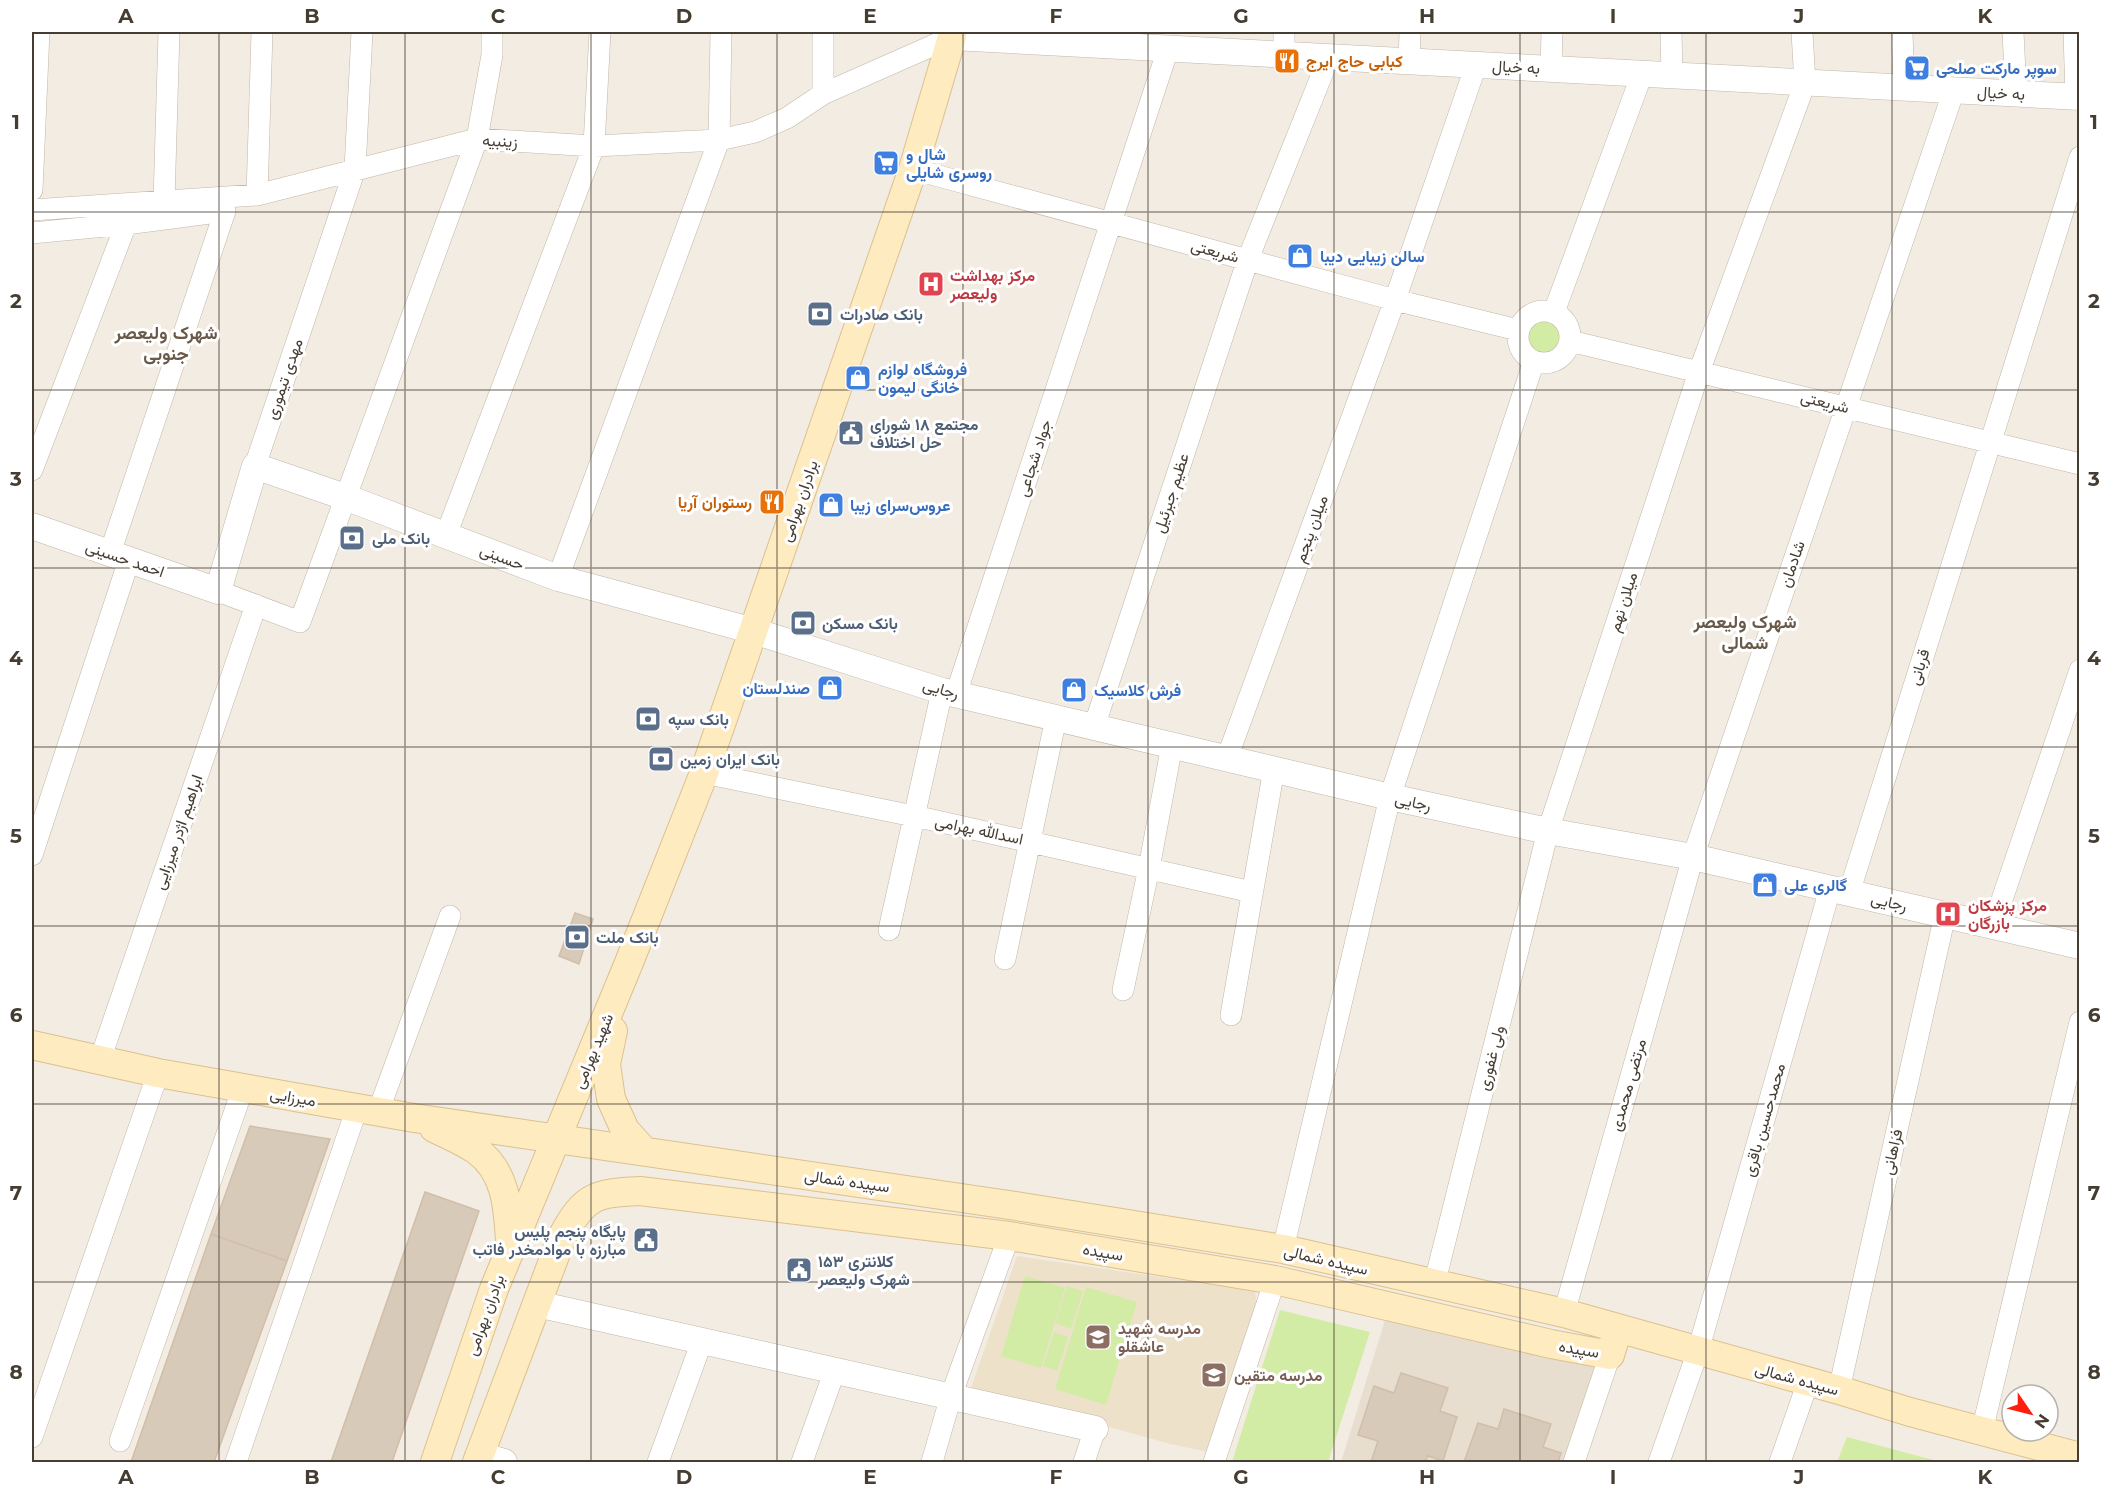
<svg xmlns="http://www.w3.org/2000/svg" width="2111" height="1494" viewBox="0 0 2111 1494" font-family="Montserrat,Vazirmatn,sans-serif">
  <style>
    .residential { fill: #e7ded0 }
    .education { fill: #eee1ca }
    .green { fill: #d2eca6 }
    .building { fill: #d8cab9; stroke: #d1bea9; stroke-width: 1.5 }
    .lines { fill: none; stroke-linecap: round; stroke-linejoin: round }
    .minor-casing { stroke: #c2b6a7; stroke-width: 22 }
    .tertiary-casing { stroke: #c2b6a7; stroke-width: 27 }
    .secondary-casing { stroke: #dac18f; stroke-width: 30 }
    .minor { stroke: #fff; stroke-width: 21 }
    .tertiary { stroke: #fff; stroke-width: 26 }
    .secondary { stroke: #ffebc0; stroke-width: 28 }
    .grid { fill: none; stroke: #453c32; stroke-width: 1.5; stroke-opacity: 0.55 }
    .labels { text-anchor: middle; dominant-baseline: central; stroke-width: 6; stroke-linejoin: round; paint-order: stroke }
    .food-label { font-size: 16px; font-weight: bold; fill: #c56008; stroke: #fff; text-anchor: start }
    .street-label { font-size: 16px; fill: #453c32; stroke: #fff }
    .shop-label { font-size: 16px; font-weight: bold; fill: #366cbe; stroke: #fff; text-anchor: start }
    .health-label { font-size: 16px; font-weight: bold; fill: #be3a42; stroke: #fff; text-anchor: start }
    .service-label { font-size: 16px; font-weight: bold; fill: #4e5e75; stroke: #fff; text-anchor: start }
    .education-label { font-size: 16px; font-weight: bold; fill: #785e54; stroke: #fff; text-anchor: start }
    .neighbourhood-label { font-size: 18px; font-weight: bold; fill: #695948; stroke: #fff }
    .neatline { fill: none; stroke: #453c32; stroke-width: 2 }
    .grid-label { font-size: 20px; text-anchor: middle; font-weight: bold; fill: #453c32 }
  </style>
  <rect width="100%" height="100%" fill="#f3ece2"/>
  <!-- residential -->
  <path class="residential" d="M1386,1317l209,50 -31,95h-223z"/>
  <!-- education -->
  <path class="education" d="M1017,1256l238,35 2,15 -49,146 -38,-8 -199,-56z"/>
  <!-- green -->
  <path class="green" d="M1520 337a23 23 0 1 1 46 0a23 23 0 1 1-46 0Z
    M1025,1276l40,12 -24,80 -40,-12z
    M1067,1286l16,5 -12,38 -16,-6z
    M1086,1287l51,15 -31,103 -51,-16z
    M1280,1310l90,22 -42,130h-96z
    M1054,1332l14,5 -11,34 -14,-5z
    M1847,1437l94,25h-104z"/>
  <!-- building -->
  <path class="building" d="M575,913l18,6 -14,45 -20,-8z
    M250,1126l80,13 -43,122 -76,-27z
    M425,1192l54,19 -87,251h-61z
    M211,1234l76,27 -73,201h-83z
    M1401,1373l47,15 -8,23 17,6 -14,44 -15,-5 -3,6h-54l7,-21 -20,-6 16,-49 20,7z
    M1504,1409l47,15 -8,23 18,6 -3,9h-94l14,-39 20,6z"/>
  <g class="lines">
    <!-- minor casing -->
    <g class="minor-casing">
      <path id="minor" d="M823,32v62
        M1671,32l1,44
        M1902,32l2,56
        M2013,32l3,62
        M2074,32l2,65
        M1284,55v-23
        M1409,62l1,-30
        M1551,69l1,-37
        M913,169l482,131 123,30
        M32,190l7,-158
        M257,195l5,-163
        M164,201l5,-169
        M32,210l225,-15 220,-56 117,7 125,-6 36,-8 32,-14 36,-24 129,-57
        M32,233l94,-9 99,-13 -115,342
        M1518 337a26 26 0 1 1 52 0a26 26 0 1 1-52 0Z
        M1554,312l88,-238
        M1570,341l510,123
        M255,466l100,-297 7,-137
        M32,470l94,-246
        M446,535l148,-389 6,-114
        M558,578l161,-438 2,-108
        M218,591l82,31 177,-483 15,-84v-23
        M956,694l212,-645
        M1094,727l154,-468 81,-202
        M1227,758l168,-458 81,-235
        M704,773l224,46 324,73
        M32,855l97,-295
        M1849,893l231,-736
        M1993,926l87,-256
        M889,930l53,-239
        M1005,959l51,-241
        M1123,990l26,-122 23,-123
        M1231,1015l43,-246
        M100,1060l156,-455
        M378,1112l72,-196
        M1283,1249l107,-452 144,-436
        M1434,1285l114,-454 151,-459 106,-289 -3,-51
        M1564,1313l129,-456 261,-767
        M1839,1390l106,-475
        M1982,1431l98,-409
        M32,1437l126,-364
        M120,1441l123,-353
        M236,1462l121,-354
        M658,1462l44,-121
        M802,1462l33,-92
        M932,1462l19,-66 58,-160
        M1084,1462l11,-33
        M1214,1462l61,-182
        M1574,1462l36,-107
        M1659,1462l39,-111 132,-462
        M1780,1462l28,-80"/>
    </g>
    <!-- tertiary casing -->
    <g class="tertiary-casing">
      <path id="tertiary" d="M952,37l1128,60
        M32,526l186,65 37,-125 90,31 213,81 196,53 188,60 448,106 158,34 145,26 387,89
        M537,1304l558,125
        M480,1455l24,7"/>
    </g>
    <!-- secondary casing -->
    <g class="secondary-casing">
      <path id="secondary" d="M613,1031l-7,33 5,35 14,31 19,21
        M32,1045l126,28 256,45 602,88 267,43 281,64 275,77 71,22 170,45
        M434,1128c14,7 29,13 42,22 30,21 32,57 34,91
        M435,1462l59,-173 134,-324 76,-192 209,-604 39,-132v-5
        M477,1462l85,-225c22,-41 33,-44 78,-46l369,45 266,44 276,64 59,11 8,-26"/>
    </g>
    <!-- minor -->
    <use href="#minor" class="minor"/>
    <!-- tertiary -->
    <use href="#tertiary" class="tertiary"/>
    <!-- secondary -->
    <use href="#secondary" class="secondary"/>
  </g>
  <!-- grid -->
  <path class="grid" d="M219,32v1430M405,32v1430M591,32v1430M777,32v1430M963,32v1430M1148,32v1430M1334,32v1430M1520,32v1430M1706,32v1430M1892,32v1430M32,212h2048M32,390h2048M32,568h2048M32,747h2048M32,926h2048M32,1104h2048M32,1282h2048"/>
  <!-- icons -->
  <defs>
    <g id="restaurant-square" transform="scale(1.35)"><rect x="-9" y="-9" width="18" height="18" rx="4" fill="#e8710a" stroke="#fff"/><path d="M-5-6h1v4h1v-4h1v4h1v-4h1v5L-1.5 .5V6h-2V.5L-5-1ZM5-6V6H3V1.5H1.5Q1.5-4 5-6Z" fill="#fff"/></g>
    <g id="supermarket-square" transform="scale(1.35)"><rect x="-9" y="-9" width="18" height="18" rx="4" fill="#3f7fe0" stroke="#fff"/><path d="M-6-5.5h2.5l.6 2H6L4.5 2H-2.5L-4.4-4H-6ZM-1.5 3.2a1.3 1.3 0 1 0 .1 0ZM3 3.2a1.3 1.3 0 1 0 .1 0Z" fill="#fff"/></g>
    <g id="shop-square" transform="scale(1.35)"><rect x="-9" y="-9" width="18" height="18" rx="4" fill="#3f7fe0" stroke="#fff"/><path d="M-5-2.5h2.3a2.7 3.5 0 0 1 5.4 0H5L5.5 6h-11ZM-1.5-2.5h3a1.5 2.3 0 0 0-3 0Z" fill="#fff"/></g>
    <g id="hospital-square" transform="scale(1.35)"><rect x="-9" y="-9" width="18" height="18" rx="4" fill="#e0444e" stroke="#fff"/><path d="M-5-5h3v3.5h4V-5h3V5h-3V1.5h-4V5h-3Z" fill="#fff"/></g>
    <g id="bank-square" transform="scale(1.35)"><rect x="-9" y="-9" width="18" height="18" rx="4" fill="#5c6f8a" stroke="#fff"/><path d="M-6-4H6V4H-6ZM0-2.3a2.3 2.3 0 1 0 0 4.6a2.3 2.3 0 1 0 0-4.6Z" fill="#fff"/></g>
    <g id="civic-square" transform="scale(1.35)"><rect x="-9" y="-9" width="18" height="18" rx="4" fill="#5c6f8a" stroke="#fff"/><path d="M-.6-6.5H3V-4.5H.6V-3L4-1V1h2V6H-6V1h2V-1L-.6-3ZM-1.2 2.5V6h2.4V2.5Z" fill="#fff"/></g>
    <g id="school-square" transform="scale(1.35)"><rect x="-9" y="-9" width="18" height="18" rx="4" fill="#8d6e63" stroke="#fff"/><path d="M0-5L7-2L0 1L-7-2ZM-4 1L0 2.5L4 1V4Q0 6-4 4Z" fill="#fff"/></g>
  </defs>
  <g fill-rule="evenodd">
    <use href="#restaurant-square" x="1287" y="61"/>
    <use href="#supermarket-square" x="1917" y="68"/>
    <use href="#supermarket-square" x="886" y="163"/>
    <use href="#shop-square" x="1300" y="256"/>
    <use href="#hospital-square" x="931" y="284"/>
    <use href="#bank-square" x="820" y="314"/>
    <use href="#shop-square" x="858" y="378"/>
    <use href="#civic-square" x="851" y="433"/>
    <use href="#restaurant-square" x="772" y="502"/>
    <use href="#shop-square" x="831" y="505"/>
    <use href="#bank-square" x="352" y="538"/>
    <use href="#bank-square" x="803" y="623"/>
    <use href="#shop-square" x="830" y="688"/>
    <use href="#shop-square" x="1074" y="690"/>
    <use href="#bank-square" x="648" y="719"/>
    <use href="#bank-square" x="661" y="759"/>
    <use href="#shop-square" x="1765" y="885"/>
    <use href="#hospital-square" x="1948" y="914"/>
    <use href="#bank-square" x="577" y="937"/>
    <use href="#civic-square" x="646" y="1240"/>
    <use href="#civic-square" x="799" y="1270"/>
    <use href="#school-square" x="1098" y="1337"/>
    <use href="#school-square" x="1214" y="1375"/>
  </g>
  <g class="labels">
    <!-- food labels -->
    <g class="food-label">
      <text x="1306" y="61">کبابی حاج ایرج</text>
      <text x="752" y="502" text-anchor="end">رستوران آریا</text>
    </g>
    <!-- street labels -->
    <g class="street-label">
      <text transform="translate(1516 67) rotate(3)">به خیال</text>
      <text transform="translate(2001 93) rotate(3)">به خیال</text>
      <text transform="translate(500 141) rotate(3)">زینبیه</text>
      <text transform="translate(1215 251) rotate(15)">شریعتی</text>
      <text transform="translate(284 379) rotate(-71)">مهدی تیموری</text>
      <text transform="translate(1825 402) rotate(14)">شریعتی</text>
      <text transform="translate(1034 458) rotate(-72)">جواد شجاعی</text>
      <text transform="translate(1171 493) rotate(-72)">عظیم جبرئیل</text>
      <text transform="translate(799 501) rotate(-71)">برادران بهرامی</text>
      <text transform="translate(1311 529) rotate(-70)">میلان پنجم</text>
      <text transform="translate(502 557) rotate(21)">حسینی</text>
      <text transform="translate(125 559) rotate(19)">احمد حسینی</text>
      <text transform="translate(1792 564) rotate(-71)">شادمان</text>
      <text transform="translate(1623 602) rotate(-72)">میلان نهم</text>
      <text transform="translate(1919 667) rotate(-73)">قربانی</text>
      <text transform="translate(941 689) rotate(16)">رجایی</text>
      <text transform="translate(1413 802) rotate(12)">رجایی</text>
      <text transform="translate(979 830) rotate(12)">اسدالله بهرامی</text>
      <text transform="translate(178 832) rotate(-71)">ابراهیم اژدر میرزایی</text>
      <text transform="translate(1889 902) rotate(13)">رجایی</text>
      <text transform="translate(593 1051) rotate(-67)">شهید بهرامی</text>
      <text transform="translate(1491 1058) rotate(-76)">ولی غفوری</text>
      <text transform="translate(1628 1085) rotate(-74)">مرتضی محمدی</text>
      <text transform="translate(293 1097) rotate(10)">میرزایی</text>
      <text transform="translate(1764 1120) rotate(-74)">محمدحسین باقری</text>
      <text transform="translate(1892 1152) rotate(-77)">فراهانی</text>
      <text transform="translate(847 1181) rotate(8)">سپیده شمالی</text>
      <text transform="translate(1103 1252) rotate(10)">سپیده</text>
      <text transform="translate(1326 1260) rotate(13)">سپیده شمالی</text>
      <text transform="translate(485 1315) rotate(-70)">برادران بهرامی</text>
      <text transform="translate(1579 1349) rotate(10)">سپیده</text>
      <text transform="translate(1797 1379) rotate(15)">سپیده شمالی</text>
    </g>
    <!-- shop labels -->
    <g class="shop-label">
      <text x="1936" y="68">سوپر مارکت صلحی</text>
      <text x="906" y="154">شال و<tspan x="906" dy="18">روسری شایلی</tspan></text>
      <text x="1320" y="256">سالن زیبایی دیبا</text>
      <text x="878" y="369">فروشگاه لوازم<tspan x="878" dy="18">خانگی لیمون</tspan></text>
      <text x="850" y="505">عروس‌سرای زیبا</text>
      <text x="810" y="688" text-anchor="end">صندلستان</text>
      <text x="1094" y="690">فرش کلاسیک</text>
      <text x="1784" y="885">گالری علی</text>
    </g>
    <!-- health labels -->
    <g class="health-label">
      <text x="950" y="275">مرکز بهداشت<tspan x="950" dy="18">ولیعصر</tspan></text>
      <text x="1968" y="905">مرکز پزشکان<tspan x="1968" dy="18">بازرگان</tspan></text>
    </g>
    <!-- service labels -->
    <g class="service-label">
      <text x="840" y="314">بانک صادرات</text>
      <text x="870" y="424">مجتمع ۱۸ شورای<tspan x="870" dy="18">حل اختلاف</tspan></text>
      <text x="372" y="538">بانک ملی</text>
      <text x="822" y="623">بانک مسکن</text>
      <text x="668" y="719">بانک سپه</text>
      <text x="680" y="759">بانک ایران زمین</text>
      <text x="596" y="937">بانک ملت</text>
      <text x="626" y="1231" text-anchor="end">پایگاه پنجم پلیس<tspan x="626" dy="18">مبارزه با موادمخدر فاتب</tspan></text>
      <text x="818" y="1261">کلانتری ۱۵۳<tspan x="818" dy="18">شهرک ولیعصر</tspan></text>
    </g>
    <!-- education labels -->
    <g class="education-label">
      <text x="1118" y="1328">مدرسه شهید<tspan x="1118" dy="18">عاشقلو</tspan></text>
      <text x="1234" y="1375">مدرسه متقین</text>
    </g>
    <!-- neighbourhood labels -->
    <g class="neighbourhood-label">
      <text x="166" y="333">شهرک ولیعصر<tspan x="166" dy="21">جنوبی</tspan></text>
      <text x="1745" y="622">شهرک ولیعصر<tspan x="1745" dy="21">شمالی</tspan></text>
    </g>
  </g>
  <!-- border -->
  <rect width="2111" height="1494" fill="none" stroke="#ffffff" stroke-width="66"/>
  <!-- north arrow -->
  <g transform="translate(2030 1413) rotate(125)"><circle r="28" fill="#ffffff" stroke="#b5b1ad" stroke-width="1.5"/>
  <path d="M0-4.5L10 22L0 15L-10 22Z" fill="#ff1e0d"/>
  <text y="-9" font-size="16" font-weight="bold" text-anchor="middle" fill="#453c32">N</text>
  </g>
  <rect x="33" y="33" width="2045" height="1428" class="neatline"/>
  <g class="grid-label">
    <text x="126" y="23">A</text>
    <text x="312" y="23">B</text>
    <text x="498" y="23">C</text>
    <text x="684" y="23">D</text>
    <text x="870" y="23">E</text>
    <text x="1056" y="23">F</text>
    <text x="1241" y="23">G</text>
    <text x="1427" y="23">H</text>
    <text x="1613" y="23">I</text>
    <text x="1799" y="23">J</text>
    <text x="1985" y="23">K</text>
    <text x="16" y="129">1</text>
    <text x="2094" y="129">1</text>
    <text x="16" y="308">2</text>
    <text x="2094" y="308">2</text>
    <text x="16" y="486">3</text>
    <text x="2094" y="486">3</text>
    <text x="16" y="665">4</text>
    <text x="2094" y="665">4</text>
    <text x="16" y="843">5</text>
    <text x="2094" y="843">5</text>
    <text x="16" y="1022">6</text>
    <text x="2094" y="1022">6</text>
    <text x="16" y="1200">7</text>
    <text x="2094" y="1200">7</text>
    <text x="16" y="1379">8</text>
    <text x="2094" y="1379">8</text>
    <text x="126" y="1484">A</text>
    <text x="312" y="1484">B</text>
    <text x="498" y="1484">C</text>
    <text x="684" y="1484">D</text>
    <text x="870" y="1484">E</text>
    <text x="1056" y="1484">F</text>
    <text x="1241" y="1484">G</text>
    <text x="1427" y="1484">H</text>
    <text x="1613" y="1484">I</text>
    <text x="1799" y="1484">J</text>
    <text x="1985" y="1484">K</text>
  </g>
</svg>
